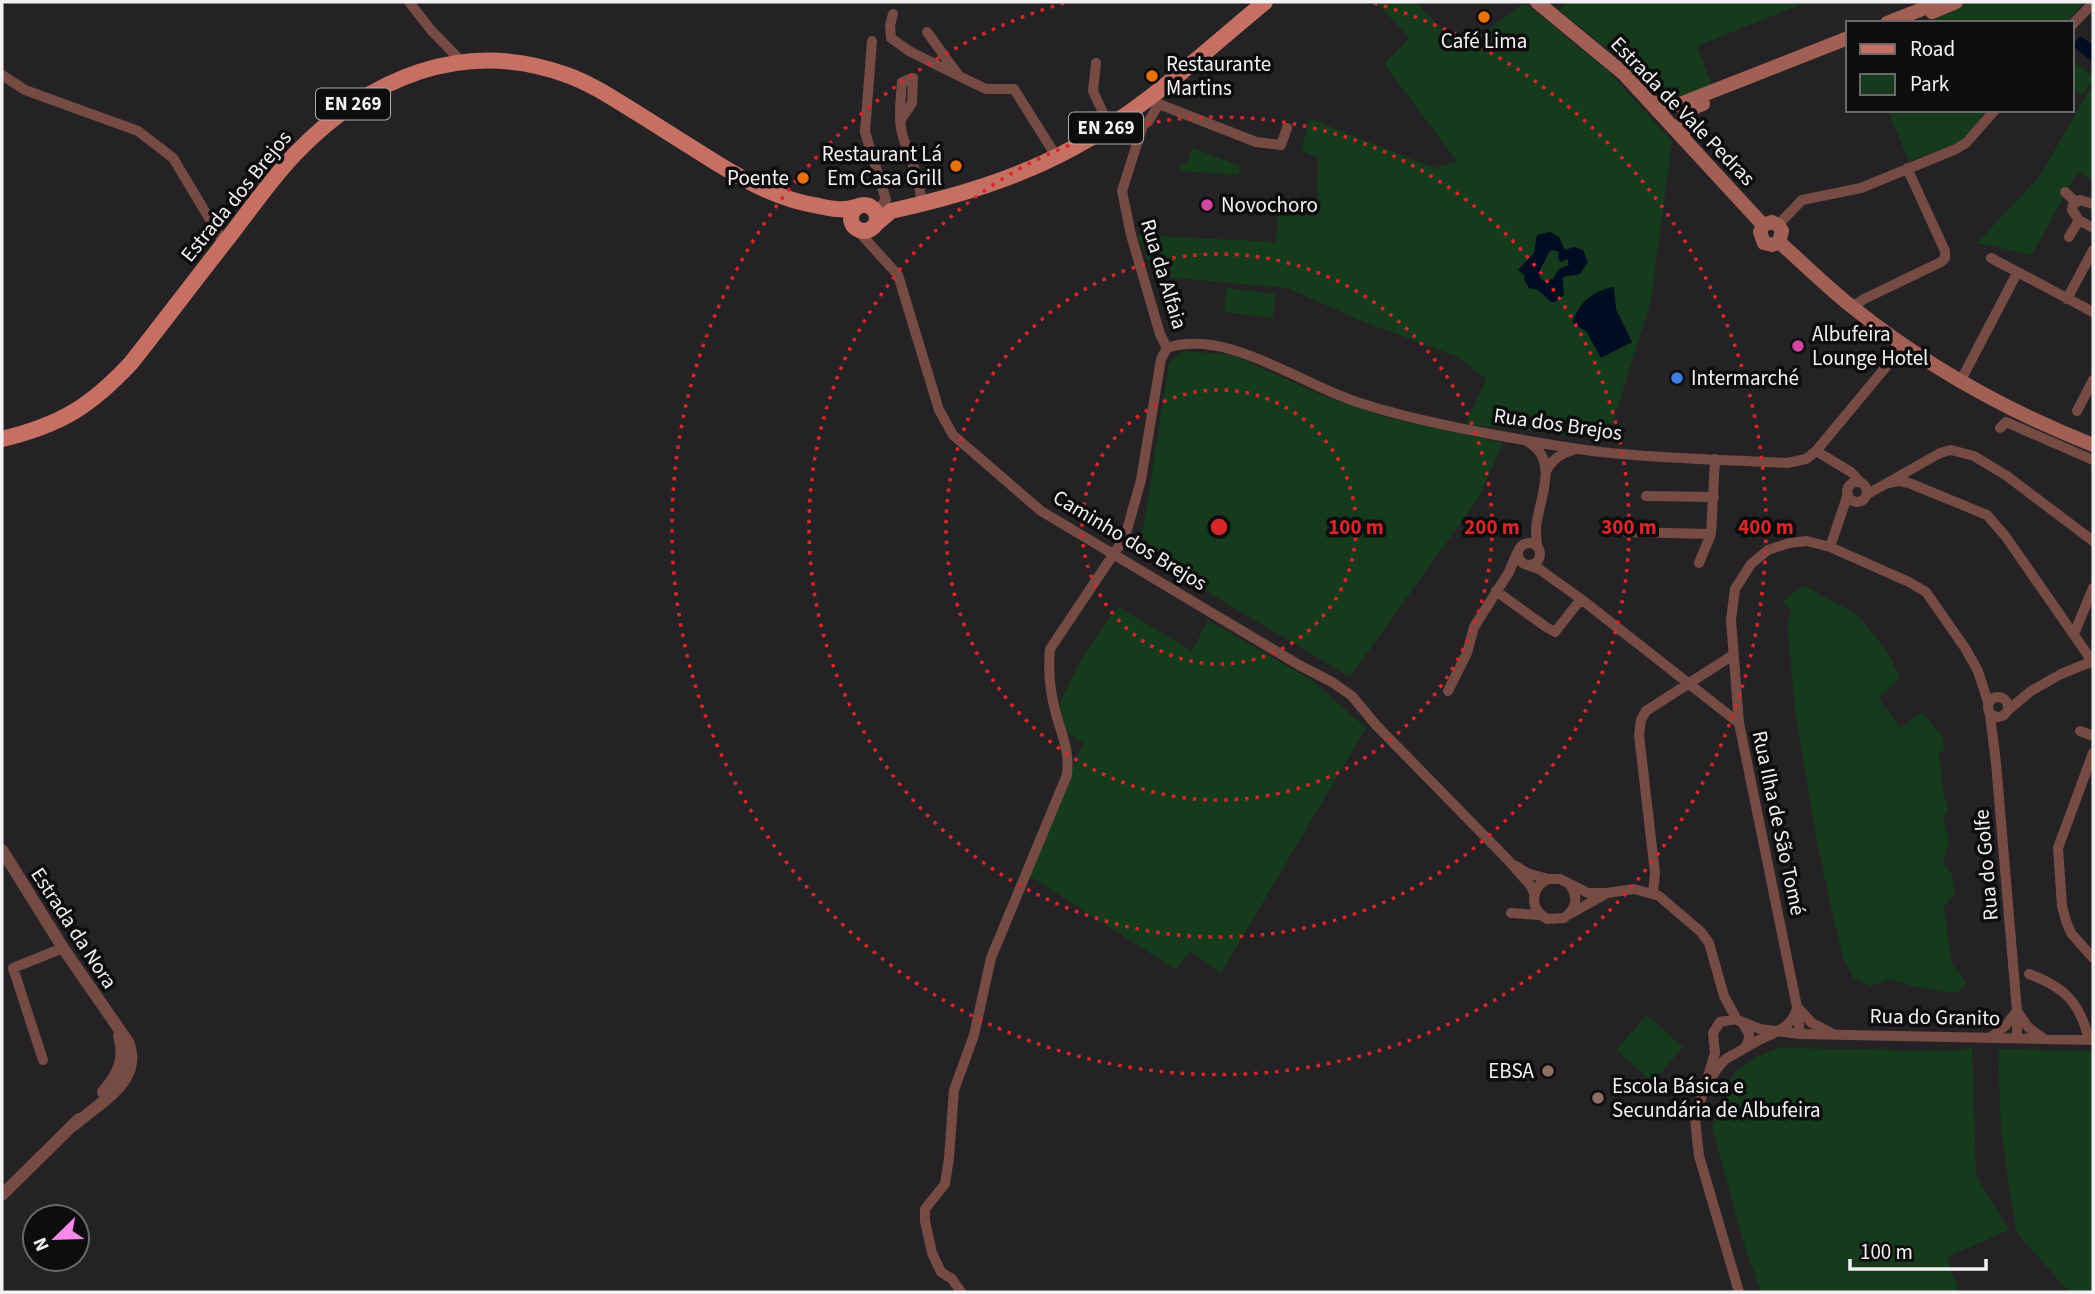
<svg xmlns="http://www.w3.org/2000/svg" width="2095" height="1294" viewBox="0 0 2095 1294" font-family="'Source Sans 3',sans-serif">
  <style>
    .green { fill: #153a1c }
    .water { fill: #000c22; fill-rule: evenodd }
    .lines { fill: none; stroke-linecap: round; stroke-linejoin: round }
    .minor { stroke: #754b44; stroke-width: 10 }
    .tertiary { stroke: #754b44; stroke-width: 12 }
    .secondary { stroke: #a26055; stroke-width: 14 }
    .primary { stroke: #c57062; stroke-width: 16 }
    .ring { fill: none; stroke: #d62828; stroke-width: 3.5; stroke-dasharray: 3.5 7 }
    .food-dot { fill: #e8710a; stroke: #0e0c0e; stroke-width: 2.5 }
    .hotel-dot { fill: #d1479c; stroke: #0e0c0e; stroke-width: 2.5 }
    .shop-dot { fill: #3f7fe0; stroke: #0e0c0e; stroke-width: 2.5 }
    .education-dot { fill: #8d6e63; stroke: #0e0c0e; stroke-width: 2.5 }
    .labels { text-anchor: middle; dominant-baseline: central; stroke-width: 7; stroke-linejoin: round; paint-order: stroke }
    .shield { fill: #0e0c0e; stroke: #afacaf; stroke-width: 2 }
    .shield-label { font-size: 19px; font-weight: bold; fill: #f4f1f4 }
    .poi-label { font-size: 21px; fill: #f4f1f4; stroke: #0e0c0e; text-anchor: start }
    .street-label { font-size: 21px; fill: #f4f1f4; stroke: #0e0c0e }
    .centre { fill: #d62828; stroke: #0e0c0e; stroke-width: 3.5 }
    .ring-label { font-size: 21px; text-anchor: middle; font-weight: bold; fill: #d62828; stroke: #0e0c0e; stroke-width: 7; stroke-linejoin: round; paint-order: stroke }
  </style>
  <rect width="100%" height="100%" fill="#252226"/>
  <!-- green -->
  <path class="green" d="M1376,2h40l44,47 65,-46 82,67 65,71 -21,160 -44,140 -97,-13 -45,-3 21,-46 -30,-23 -90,-33 -79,-35 -133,-12 -17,-41 139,7 2,-30 39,4 1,-59 -16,-6 7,-33 125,50 23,-7 -73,-97 25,-26z
    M1566,2h241l-110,44 15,40 -31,13 -18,-4 -104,-85z
    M1972,2h112l-18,21h-147z
    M2072,61l21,15v4l-11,15 -10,-7z
    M2093,84v96l-16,-8 -45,83 -55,-12 62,-66z
    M1888,110h100l-27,31 -52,21z
    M1192,148l48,18 -1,9 -59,-4v-8h7z
    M1227,288l49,6 -3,24 -49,-6z
    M1183,351l50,4 86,39 63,22 121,27 -24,54 -129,180 -208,-124 -2,-4 29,-186z
    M1803,585l55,30 29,36 13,26 -21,21 21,30 22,-16 19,23 4,14 -6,4 4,37 5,20 -5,7 6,24 -6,22 9,12 3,18 -11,14 8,57 15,19 -11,10 -44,-7 -22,-7 -20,7 -17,-8 -10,-20 -13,-55 -15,-71 -19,-113 -9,-95 4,-13 -8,-10z
    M1119,607l73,44 16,-31 105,61 53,47 -145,245 -31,-22 -14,19 -148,-95 55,-132 -17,-11 -7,-27 20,-42 26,-40z
    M1647,1015l36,32 -30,35 -37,-32z
    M1972,1047l4,128 33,55 -62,27 12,35h-198l-18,-52 -31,-113 13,-38 11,-18 20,-14 22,-9 179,3z
    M1998,1049l95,2v241h-24l-53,-60 -15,-102z"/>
  <!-- water -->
  <path class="water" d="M2080,36l13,9v17l-21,-16z
    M1550,232l9,5 6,13 9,-3 9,3 5,12 -8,12c-21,5 -18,-4 -16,21l-7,6 -6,1 -13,-12 -9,-2 -5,-8 1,-4 -7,-6 16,-17 3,-18zM1554,250l5,2 -1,7 3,3 6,-3 2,6 -10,4 -6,10 -9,2 -4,-3v-8l10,-19z
    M1614,287l2,22 16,33 -31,16 -15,-27 -14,-8c6,-19 21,-33 42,-36z"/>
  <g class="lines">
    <!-- minor -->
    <path class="minor" d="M409,2l22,28 30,31
      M893,14l-3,11 1,13 18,13 46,23
      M2072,25l21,-22
      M927,32l32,44 27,13h28l42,67
      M872,41l-7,91 21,68 -5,6
      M1096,63l-3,28 16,35
      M2,75l23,15 113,41 35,27 51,85
      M1159,104l97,38 25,3 6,-17
      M1124,115c7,9 13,13 24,7l11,-18 -5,-5
      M900,121l12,-18 1,-25 -11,4c-1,16 -4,35 0,51 6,24 19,45 19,70
      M1143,125l-21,66 9,44 29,99 7,14
      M2065,192l11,10
      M2093,204l-13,-4 -7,5 -1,5 7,10 14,8
      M1778,225l24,-25 59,-12 95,-39 10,-6 29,-33
      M858,231l40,44 41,135 14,25 88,76 258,154 33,17 20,14 24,29 132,135 23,26 3,7
      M2069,237l10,-17
      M1991,258l102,54
      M2067,299l26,-49
      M1852,307l12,-8 77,-37 4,-4v-7l-38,-83
      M1167,348c60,-20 133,36 190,54 48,16 99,26 150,35 38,7 76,14 115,17 55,5 110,6 165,9l19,-4 10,-8 89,-107
      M1961,380l56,-107
      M2077,411l16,-31
      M2000,428l6,-6 87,38
      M1528,442c33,19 10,58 8,87 0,6 1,12 1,17
      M1816,451l35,21 9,10
      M1546,471c7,-12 14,-17 27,-21
      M1847 492a10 10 0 1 1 20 0a10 10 0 1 1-20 0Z
      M1886,484l13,-3 10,2 78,32 19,22 86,124
      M1866,495l74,-42 11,-3 23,6 33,20 86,65
      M1646,496l68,1
      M1626,532l85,2
      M1518 554a11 11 0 1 1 22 0a11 11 0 1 1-22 0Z
      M1830,547l18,-53
      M1699,563l12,-29 4,-75
      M1527,565l12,4 42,30 158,124
      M1496,591l50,36 9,5 26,-33
      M2074,634l19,-46
      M1448,691l19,-38 7,-26 35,-55 8,-19
      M1988 707a10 10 0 1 1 20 0a10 10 0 1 1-20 0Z
      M2007,711l24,-20 30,-17 32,-13
      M1990,715l6,48 21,248v27
      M2080,731l13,5
      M2093,753l-35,95 4,58 4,15 5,12 22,25
      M1516,866l11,7 21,6h12l28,14h19l27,-4 25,7 42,36 8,11 15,53 13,24
      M1548,879c-18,9 -19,30 -1,40l17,-1c12,-8 15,-21 6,-33
      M1653,893l2,-20 -16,-138 2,-15 5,-9 87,-56
      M1511,913l29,2
      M1570,914l34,-19
      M2029,974c36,13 51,29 60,66
      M1797,1007l15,16 19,10
      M1800,1034l-3,-27 -58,-284 -8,-103 4,-31 16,-25 17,-14 21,-7 18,-2 23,6 79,35 17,10 39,56 13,23 10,31
      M1990,1038l16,-13 11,-14 11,16 16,12
      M1747,1047c16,-12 43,-15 49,-36
      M43,1060l-30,-92 50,-20
      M1711,1078c4,-6 9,-15 15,-19 12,-9 23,-7 23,-25l-8,-13
      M961,1292l-9,-13 -11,-7 -9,-19 -7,-32v-12l20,-25 4,-26 5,-68 20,-55 17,-77 76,-183c3,-26 -6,-41 -12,-65 -5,-19 -7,-41 -5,-61l75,-112 16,-57 20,-121 6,-11
      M1739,1292l-40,-136 -4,-37 20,-66 -2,-20 7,-11 15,-3 25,10 40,5 293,6"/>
    <!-- tertiary -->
    <path class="tertiary" d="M2,850l61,98 65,94c16,39 -28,60 -54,83
      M103,1092c15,-17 23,-34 16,-56
      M2,1195l77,-76"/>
    <!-- secondary -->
    <path class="secondary" d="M1537,2l86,71 140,152
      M1932,12l24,-10
      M1887,23l53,-21
      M1652,102l20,4 8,-2 168,-66
      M1683,135c-3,-20 1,-24 20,-31
      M1763,225l-3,7 4,11 8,2 7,-3
      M1763,225l9,-3 6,3 4,6 -3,11
      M1779,242c24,21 47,44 72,64 72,58 156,105 242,139"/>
    <!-- primary -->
    <path class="primary" d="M851 218a13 13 0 1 1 26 0a13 13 0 1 1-26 0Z
      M877,223l14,-12c63,-14 125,-32 182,-63 71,-38 131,-96 192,-146
      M2,439c58,-14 88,-32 129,-76 34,-43 67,-87 101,-130 20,-26 40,-55 63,-79 73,-76 168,-117 272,-79 25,9 47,24 70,38 27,17 54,34 81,51 33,20 63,36 101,42 13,3 24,5 37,1"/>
  </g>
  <!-- distance rings -->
  <g class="ring">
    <circle cx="1219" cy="527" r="137"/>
    <circle cx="1219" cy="527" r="273"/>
    <circle cx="1219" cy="527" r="410"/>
    <path d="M1374 3A547 547 0 1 1 1064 3"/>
  </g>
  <!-- markers -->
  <g class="food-dot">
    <circle cx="1484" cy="17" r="7"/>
    <circle cx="1152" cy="76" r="7"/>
    <circle cx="956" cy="166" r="7"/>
    <circle cx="803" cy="178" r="7"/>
  </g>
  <g class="hotel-dot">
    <circle cx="1207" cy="205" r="7"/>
    <circle cx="1798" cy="346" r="7"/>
  </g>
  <circle class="shop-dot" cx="1677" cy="378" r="7"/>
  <g class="education-dot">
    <circle cx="1548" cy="1071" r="7"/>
    <circle cx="1598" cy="1098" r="7"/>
  </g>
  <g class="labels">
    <!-- shield labels -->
    <g class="shield">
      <rect x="316" y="88.5" width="74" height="31" rx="5"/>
      <rect x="1069" y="112.5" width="74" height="31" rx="5"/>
    </g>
    <g class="shield-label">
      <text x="353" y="104">EN 269</text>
      <text x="1106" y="128">EN 269</text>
    </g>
    <!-- poi labels -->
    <g class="poi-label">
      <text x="1484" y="41" text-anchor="middle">Café Lima</text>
      <text x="1166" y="64">Restaurante<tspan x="1166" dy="24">Martins</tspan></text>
      <text x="942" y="154" text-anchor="end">Restaurant Lá<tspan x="942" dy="24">Em Casa Grill</tspan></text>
      <text x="789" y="178" text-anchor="end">Poente</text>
      <text x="1221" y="205">Novochoro</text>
      <text x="1812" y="334">Albufeira<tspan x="1812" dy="24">Lounge Hotel</tspan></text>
      <text x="1691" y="378">Intermarché</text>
      <text x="1534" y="1071" text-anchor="end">EBSA</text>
      <text x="1612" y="1086">Escola Básica e<tspan x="1612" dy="24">Secundária de Albufeira</tspan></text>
    </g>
    <!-- street labels -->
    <g class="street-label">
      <text transform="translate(1683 111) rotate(46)">Estrada de Vale Pedras</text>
      <text transform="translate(236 196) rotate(-51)">Estrada dos Brejos</text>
      <text transform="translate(1164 274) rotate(73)">Rua da Alfaia</text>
      <text transform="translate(1558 424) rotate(8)">Rua dos Brejos</text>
      <text transform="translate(1130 540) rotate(31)">Caminho dos Brejos</text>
      <text transform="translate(1779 823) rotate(78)">Rua Ilha de São Tomé</text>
      <text transform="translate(1986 865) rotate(-95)">Rua do Golfe</text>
      <text transform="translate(74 928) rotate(57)">Estrada da Nora</text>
      <text transform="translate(1935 1017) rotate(1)">Rua do Granito</text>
    </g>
  </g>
  <circle cx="1219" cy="527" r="10" class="centre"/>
  <g class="ring-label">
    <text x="1356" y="534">100 m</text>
    <text x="1492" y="534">200 m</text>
    <text x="1629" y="534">300 m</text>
    <text x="1766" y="534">400 m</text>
  </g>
  <!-- border -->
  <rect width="2095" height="1294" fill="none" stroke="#f4f1f4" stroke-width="7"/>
  <!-- legend -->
  <rect x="1846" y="21" width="228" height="91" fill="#0e0c0e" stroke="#6a686a" stroke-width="2"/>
  <rect x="1860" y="44" width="35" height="10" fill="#c57062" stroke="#6a686a" stroke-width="2"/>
  <text x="1910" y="56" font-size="21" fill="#f4f1f4">Road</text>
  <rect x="1860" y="74" width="35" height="21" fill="#153a1c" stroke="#6a686a" stroke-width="2"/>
  <text x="1910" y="91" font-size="21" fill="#f4f1f4">Park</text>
  <!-- north arrow -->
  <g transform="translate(56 1238) rotate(247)"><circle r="33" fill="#0e0c0e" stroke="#6a686a" stroke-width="2"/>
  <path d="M0-5L12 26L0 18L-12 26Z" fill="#f888ea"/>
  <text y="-10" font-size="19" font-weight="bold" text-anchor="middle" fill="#f4f1f4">N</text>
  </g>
  <!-- scale -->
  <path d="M1850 1259v10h136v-10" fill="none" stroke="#f4f1f4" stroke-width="3.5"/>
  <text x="1860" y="1259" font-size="21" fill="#f4f1f4" stroke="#0e0c0e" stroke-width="5" paint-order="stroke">100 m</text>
</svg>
